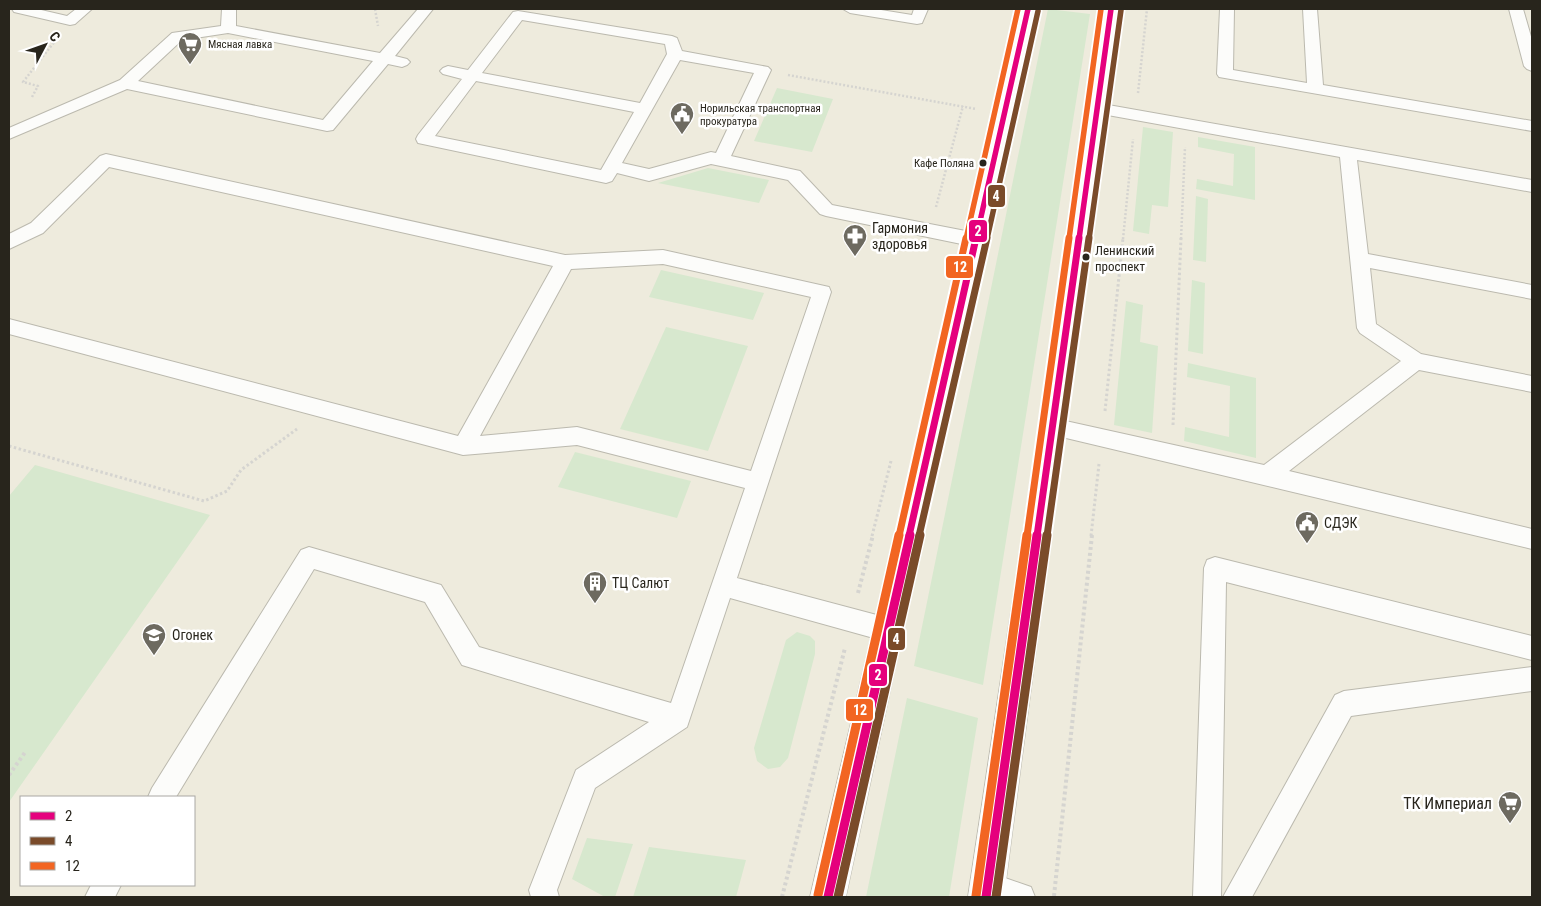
<svg xmlns="http://www.w3.org/2000/svg" width="1541" height="906" viewBox="0 0 1541 906" font-family="'Roboto Condensed',sans-serif">
  <style>
    .green { fill: #d7e8ce }
    .lines { fill: none; stroke-linecap: round; stroke-linejoin: round }
    .lane-casing { stroke: #bbb9ae; stroke-width: 2 }
    .secondary-casing { stroke: #bbb9ae; stroke-width: 1 }
    .path-far2 { stroke: #d5d4d0; stroke-width: 2.5; stroke-dasharray: 2 2; stroke-linecap: butt }
    .path-far1 { stroke: #d5d4d0; stroke-width: 3; stroke-dasharray: 2.5 2.5; stroke-linecap: butt }
    .path { stroke: #d5d4d0; stroke-width: 4; stroke-dasharray: 3 3; stroke-linecap: butt }
    .lane { fill: #fcfcfa; fill-rule: evenodd }
    .secondary { fill: #fcfcfa; fill-rule: evenodd }
    .bus-1-far2-casing { stroke: #fff; stroke-width: 9 }
    .bus-1-far1-casing { stroke: #fff; stroke-width: 11 }
    .bus-1-casing { stroke: #fff; stroke-width: 12 }
    .bus-2-far2-casing { stroke: #fff; stroke-width: 9 }
    .bus-2-far1-casing { stroke: #fff; stroke-width: 11 }
    .bus-2-casing { stroke: #fff; stroke-width: 12 }
    .bus-3-far2-casing { stroke: #fff; stroke-width: 9 }
    .bus-3-far1-casing { stroke: #fff; stroke-width: 11 }
    .bus-3-casing { stroke: #fff; stroke-width: 12 }
    .bus-1-far2 { stroke: #e5007d; stroke-width: 5.5 }
    .bus-1-far1 { stroke: #e5007d; stroke-width: 7 }
    .bus-1 { stroke: #e5007d; stroke-width: 9 }
    .bus-2-far2 { stroke: #7a4b2a; stroke-width: 5.5 }
    .bus-2-far1 { stroke: #7a4b2a; stroke-width: 7 }
    .bus-2 { stroke: #7a4b2a; stroke-width: 9 }
    .bus-3-far2 { stroke: #f26522; stroke-width: 5.5 }
    .bus-3-far1 { stroke: #f26522; stroke-width: 7 }
    .bus-3 { stroke: #f26522; stroke-width: 9 }
    .bus-dot { fill: #28251c; stroke: #fff; stroke-width: 2 }
    .labels { text-anchor: middle; dominant-baseline: central; stroke-width: 5; stroke-linejoin: round; paint-order: stroke }
    .far-poi-label { font-size: 11px; fill: #28251c; stroke: #fff; text-anchor: start }
    .far-bus-label { font-size: 11px; fill: #28251c; stroke: #fff; text-anchor: end }
    .bus-label { font-size: 13px; fill: #28251c; stroke: #fff; text-anchor: start }
    .poi-label { font-size: 14px; fill: #28251c; stroke: #fff; text-anchor: start }
    .near-poi-label { font-size: 16px; fill: #28251c; stroke: #fff; text-anchor: end }
    .line-badge { stroke: #fff; stroke-width: 2 }
    .badge-label { font-size: 14px; text-anchor: middle; font-weight: bold; fill: #fff }
  </style>
  <rect width="100%" height="100%" fill="#eeebdd"/>
  <!-- green -->
  <path class="green" d="M1048,9l42,5 -107,671 -69,-19z
    M777,88l56,11 -21,53 -58,-11z
    M1143,127l30,5 -5,75 -16,-2 -3,29 -16,-3z
    M1198,137l57,10v53l-59,-11 1,-10 36,7 1,-32 -36,-7z
    M708,168l61,12 -10,23 -101,-20z
    M1196,196l12,3 -2,63 -13,-2z
    M661,270l103,23 -11,27 -104,-23z
    M1192,280l13,3 -2,71 -15,-3z
    M1126,301l17,4 -3,37 18,4 -6,87 -38,-8z
    M666,327l82,19 -40,105 -88,-22z
    M1188,363l68,15v80l-72,-17 1,-14 44,10 1,-51 -43,-9z
    M575,452l116,29 -14,37 -119,-31z
    M35,465l175,50 -201,287v-306z
    M797,632l13,4 5,5v13l-27,104 -8,9 -12,2 -11,-8 -3,-13 32,-108z
    M907,698l71,20 -29,179h-83z
    M587,838l46,6 -18,53h-10l-33,-18z
    M649,847l97,13 -10,37h-103z"/>
  <g class="lines">
    <!-- lane casing -->
    <g class="lane-casing">
      <path id="lane" d="M12,9h25l30,7 9,-7h16l-17,15 -5,1 -56,-13z
        M222,9h14v17l144,27 38,-44h15l-38,47 12,3 3,3 -3,3 -5,2 -14,-3 -55,66 -6,1 -200,-42 -118,50v-11l111,-48 52,-47 49,-7zM228,33l145,28 -50,59 -185,-39 44,-41z
        M843,9h32l37,6 2,-6h14l-6,14 -5,1 -67,-11z
        M1220,9h14l-1,61 74,13 -4,-74h14l6,76 209,36v10l-313,-54 -2,-3z
        M1509,9h14l9,31v31l-5,-2 -3,-3z
        M518,11l154,25 5,2 5,13 86,16 3,3 -40,86 69,15 32,34 144,28 6,2 3,5 -3,5 -6,2 -150,-31 -6,-2 -32,-34 -77,-16 -62,17 -32,-8 -5,8 -6,2 -188,-40 -2,-4 2,-4 44,-56 -19,-5 -3,-3 3,-3 5,-2 20,4 45,-58zM522,20l143,24 2,10 -27,49 -158,-30zM680,60l74,13 -38,80 -5,-1 -62,17 -27,-6zM476,81l158,31 -33,58 -166,-34z
        M1097,103l435,77v12l-175,-32 11,94 164,31v14l-162,-31 6,56 45,30 111,22v16l-113,-22 -130,101 243,58v20l-487,-116 -3,-6 3,-6 7,-3 212,47 137,-104 -41,-28 -3,-5 -17,-171 -249,-45 -2,-4 2,-4z
        M106,154l459,101 98,-5 166,37 2,5 -94,286 151,40 8,4 4,8 -4,8 -8,4 -158,-44 -43,129 -92,61 -38,102 2,7h-28l-2,-7 47,-120 73,-48 -187,-57 -37,-63 -111,-33 -138,228h-28l4,-9 149,-238 8,-3 132,38 38,62 192,56 74,-215 -168,-43 -114,10 -454,-121v-15l449,117 95,-170 -444,-99 -66,66 -34,16v-15l22,-11 69,-67zM663,264l148,33 -60,174 -174,-44 -97,9 91,-167z
        M1215,557l317,79v24l-306,-78 -5,315h-28l11,-329 3,-8z
        M1532,667v24l-181,25 -99,181h-29l112,-202 9,-4z
        M988,872l43,15 4,10 -57,-1 -4,-10 4,-10z
        M91,885h30l-6,12h-30z"/>
    </g>
    <!-- secondary casing -->
    <g class="secondary-casing">
      <path id="secondary" d="M1019,9h18l-191,888h-36z
        M1102,9h18l-116,888h-36z"/>
    </g>
    <!-- path-far2 -->
    <path class="path-far2" d="M375,9l3,17
      M788,75l188,34
      M1138,93l9,-84
      M32,97l6,-11 -15,-4 32,-41
      M936,207l27,-101
      M1123,239l10,-100
      M1181,239l4,-92"/>
    <!-- path-far1 -->
    <path class="path-far1" d="M1105,411l18,-173
      M1173,425l8,-187
      M9,446l195,55 23,-10 14,-21 56,-41
      M872,536l19,-75
      M1091,536l8,-72"/>
    <!-- path -->
    <path class="path" d="M858,593l15,-58
      M9,775l17,-24
      M1054,896l38,-361
      M782,897l63,-249"/>
    <!-- lane -->
    <use href="#lane" class="lane"/>
    <!-- secondary -->
    <use href="#secondary" class="secondary"/>
    <!-- bus-1-far2 casing -->
    <g class="bus-1-far2-casing">
      <path id="bus-1-far2" d="M976,239l52,-230
        M1079,239l32,-230"/>
    </g>
    <!-- bus-1-far1 casing -->
    <g class="bus-1-far1-casing">
      <path id="bus-1-far1" d="M909,536l67,-298
        M1037,536l42,-298"/>
    </g>
    <!-- bus-1 casing -->
    <g class="bus-1-casing">
      <path id="bus-1" d="M828,897l82,-362
        M986,897l51,-362"/>
    </g>
    <!-- bus-2-far2 casing -->
    <g class="bus-2-far2-casing">
      <path id="bus-2-far2" d="M987,239l51,-228
        M1089,239l32,-229"/>
    </g>
    <!-- bus-2-far1 casing -->
    <g class="bus-2-far1-casing">
      <path id="bus-2-far1" d="M919,536l68,-298
        M1047,536l42,-298"/>
    </g>
    <!-- bus-2 casing -->
    <g class="bus-2-casing">
      <path id="bus-2" d="M838,897l82,-362
        M996,897l51,-362"/>
    </g>
    <!-- bus-3-far2 casing -->
    <g class="bus-3-far2-casing">
      <path id="bus-3-far2" d="M966,239l52,-230
        M1069,239l32,-230"/>
    </g>
    <!-- bus-3-far1 casing -->
    <g class="bus-3-far1-casing">
      <path id="bus-3-far1" d="M899,536l67,-298
        M1027,536l42,-298"/>
    </g>
    <!-- bus-3 casing -->
    <g class="bus-3-casing">
      <path id="bus-3" d="M818,895l81,-360
        M976,896l51,-361"/>
    </g>
    <!-- bus-1-far2 -->
    <use href="#bus-1-far2" class="bus-1-far2"/>
    <!-- bus-1-far1 -->
    <use href="#bus-1-far1" class="bus-1-far1"/>
    <!-- bus-1 -->
    <use href="#bus-1" class="bus-1"/>
    <!-- bus-2-far2 -->
    <use href="#bus-2-far2" class="bus-2-far2"/>
    <!-- bus-2-far1 -->
    <use href="#bus-2-far1" class="bus-2-far1"/>
    <!-- bus-2 -->
    <use href="#bus-2" class="bus-2"/>
    <!-- bus-3-far2 -->
    <use href="#bus-3-far2" class="bus-3-far2"/>
    <!-- bus-3-far1 -->
    <use href="#bus-3-far1" class="bus-3-far1"/>
    <!-- bus-3 -->
    <use href="#bus-3" class="bus-3"/>
  </g>
  <!-- icons -->
  <defs>
    <g id="supermarket-pin" transform="scale(1.25)"><path d="M0 17L-7.5 6A9.5 9.5 0 1 1 7.5 6Z" fill="#6d6a60" stroke="#fff"/><path d="M-6-5.5h2.5l.6 2H6L4.5 2H-2.5L-4.4-4H-6ZM-1.5 3.2a1.3 1.3 0 1 0 .1 0ZM3 3.2a1.3 1.3 0 1 0 .1 0Z" fill="#fff"/></g>
    <g id="civic-pin" transform="scale(1.25)"><path d="M0 17L-7.5 6A9.5 9.5 0 1 1 7.5 6Z" fill="#6d6a60" stroke="#fff"/><path d="M-.6-6.5H3V-4.5H.6V-3L4-1V1h2V6H-6V1h2V-1L-.6-3ZM-1.2 2.5V6h2.4V2.5Z" fill="#fff"/></g>
    <g id="pharmacy-pin" transform="scale(1.25)"><path d="M0 17L-7.5 6A9.5 9.5 0 1 1 7.5 6Z" fill="#6d6a60" stroke="#fff"/><path d="M-2-6h4v4h4v4h-4v4h-4v-4h-4v-4h4Z" fill="#fff"/></g>
    <g id="building-pin" transform="scale(1.25)"><path d="M0 17L-7.5 6A9.5 9.5 0 1 1 7.5 6Z" fill="#6d6a60" stroke="#fff"/><path d="M-4-6H4V6H1V3H-1V6H-4ZM-2.5-4.3h1.7v1.8h-1.7ZM.8-4.3h1.7v1.8H.8ZM-2.5-1h1.7V.8h-1.7ZM.8-1h1.7V.8H.8Z" fill="#fff"/></g>
    <g id="school-pin" transform="scale(1.25)"><path d="M0 17L-7.5 6A9.5 9.5 0 1 1 7.5 6Z" fill="#6d6a60" stroke="#fff"/><path d="M0-5L7-2L0 1L-7-2ZM-4 1L0 2.5L4 1V4Q0 6-4 4Z" fill="#fff"/></g>
  </defs>
  <g fill-rule="evenodd">
    <use href="#supermarket-pin" x="190" y="44"/>
    <use href="#civic-pin" x="682" y="114"/>
    <use href="#pharmacy-pin" x="855" y="236"/>
    <use href="#civic-pin" x="1307" y="523"/>
    <use href="#building-pin" x="595" y="583"/>
    <use href="#school-pin" x="154" y="635"/>
    <use href="#supermarket-pin" x="1510" y="803"/>
  </g>
  <!-- markers -->
  <g class="bus-dot">
    <circle cx="983" cy="163" r="4.5"/>
    <circle cx="1086" cy="257" r="4.5"/>
  </g>
  <g class="labels">
    <!-- far-poi labels -->
    <g class="far-poi-label">
      <text x="208" y="44">Мясная лавка</text>
      <text x="700" y="108">Норильская транспортная<tspan x="700" dy="13">прокуратура</tspan></text>
    </g>
    <!-- far-bus labels -->
    <g class="far-bus-label">
      <text x="974" y="163">Кафе Поляна</text>
    </g>
    <!-- bus labels -->
    <g class="bus-label">
      <text x="1095" y="250">Ленинский<tspan x="1095" dy="16">проспект</tspan></text>
    </g>
    <!-- poi labels -->
    <g class="poi-label">
      <text x="872" y="228">Гармония<tspan x="872" dy="16">здоровья</tspan></text>
      <text x="1324" y="523">СДЭК</text>
      <text x="612" y="583">ТЦ Салют</text>
      <text x="172" y="635">Огонек</text>
    </g>
    <!-- near-poi labels -->
    <g class="near-poi-label">
      <text x="1492" y="803">ТК Империал</text>
    </g>
  </g>
  <g class="line-badge">
    <rect x="987" y="184" width="19" height="24" rx="5" fill="#7a4b2a"/>
    <rect x="968" y="219" width="20" height="24" rx="5" fill="#e5007d"/>
    <rect x="945" y="255" width="29" height="24" rx="5" fill="#f26522"/>
    <rect x="887" y="627" width="19" height="24" rx="5" fill="#7a4b2a"/>
    <rect x="868" y="663" width="20" height="24" rx="5" fill="#e5007d"/>
    <rect x="845" y="698" width="29" height="24" rx="5" fill="#f26522"/>
  </g>
  <g class="badge-label">
    <text x="996" y="201">4</text>
    <text x="978" y="236">2</text>
    <text x="960" y="272">12</text>
    <text x="896" y="644">4</text>
    <text x="878" y="680">2</text>
    <text x="860" y="715">12</text>
  </g>
  <!-- border -->
  <rect width="1541" height="906" fill="none" stroke="#28251c" stroke-width="20"/>
  <!-- legend -->
  <rect x="20" y="796" width="175" height="90" fill="#ffffff" stroke="#a9a8a4"/>
  <rect x="30" y="812" width="25" height="8" fill="#e5007d" stroke="#a9a8a4"/>
  <text x="65" y="821" font-size="15" fill="#28251c">2</text>
  <rect x="30" y="837" width="25" height="8" fill="#7a4b2a" stroke="#a9a8a4"/>
  <text x="65" y="846" font-size="15" fill="#28251c">4</text>
  <rect x="30" y="862" width="25" height="8" fill="#f26522" stroke="#a9a8a4"/>
  <text x="65" y="871" font-size="15" fill="#28251c">12</text>
  <!-- north arrow -->
  <g transform="translate(45 45) rotate(49)" stroke="#ffffff" stroke-width="4" paint-order="stroke">
  <path d="M0-4L9 19L0 12L-9 19Z" fill="#28251c"/>
  <text y="-8" font-size="14" font-weight="bold" text-anchor="middle" fill="#28251c">С</text>
  </g>
</svg>
